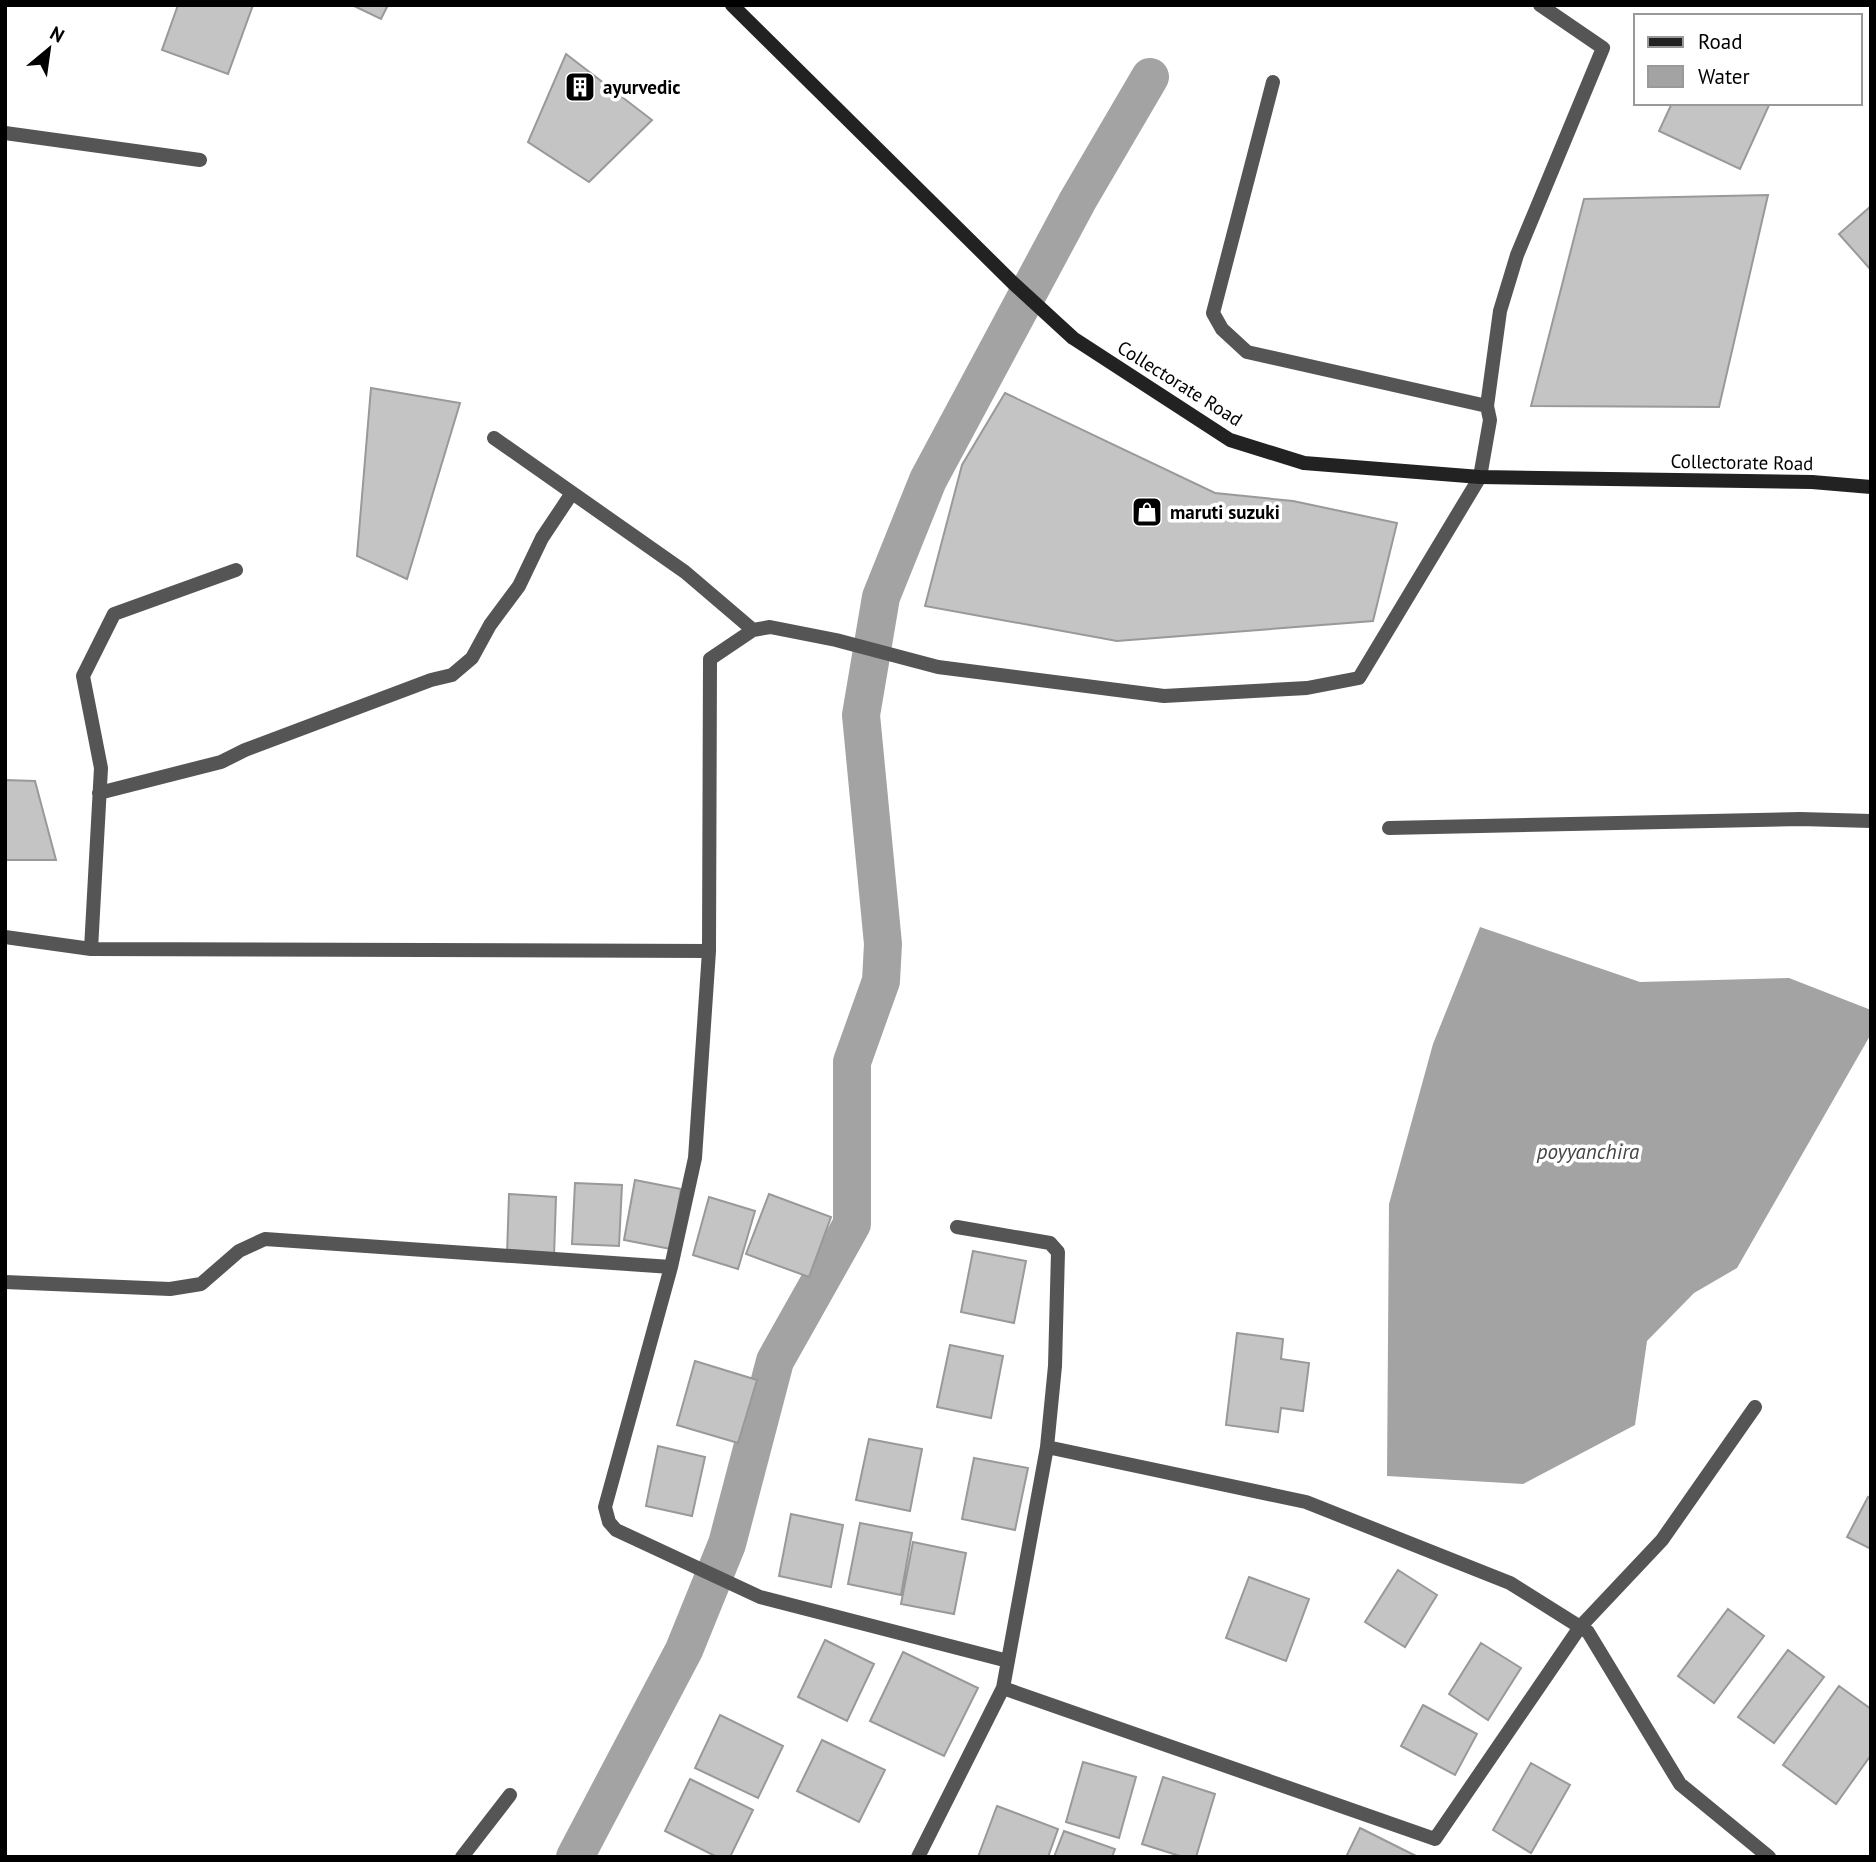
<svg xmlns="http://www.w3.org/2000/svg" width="1876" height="1862" viewBox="0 0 1876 1862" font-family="'PT Sans',sans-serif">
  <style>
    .water { fill: #a3a3a3 }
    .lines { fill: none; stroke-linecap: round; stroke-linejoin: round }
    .canal { stroke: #a3a3a3; stroke-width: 38 }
    .building { fill: #c4c4c4; stroke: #999; stroke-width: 2 }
    .street { stroke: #555; stroke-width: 14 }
    .secondary { stroke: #222; stroke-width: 14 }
    .labels { text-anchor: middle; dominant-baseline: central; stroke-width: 7; stroke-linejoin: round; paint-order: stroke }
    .poi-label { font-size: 19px; font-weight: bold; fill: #000; stroke: #fff; text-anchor: start }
    .street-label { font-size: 19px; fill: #000; stroke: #fff }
    .water-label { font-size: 21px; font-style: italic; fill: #444; stroke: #fff }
  </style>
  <rect width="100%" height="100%" fill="#fff"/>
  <!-- water -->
  <path class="water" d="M1480,927l160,55 149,-4 82,32v24l-134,234 -43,25 -47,48 -12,84 -112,59 -136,-8 2,-272 44,-160z"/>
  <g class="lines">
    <!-- canal -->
    <path class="canal" d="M575,1857l109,-207 43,-106 48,-183 77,-137v-162l29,-81 2,-37 -22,-229 20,-118 47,-117 150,-280 72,-123"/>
  </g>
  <!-- building -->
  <path class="building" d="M178,5h75l-25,69 -66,-24z
    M352,5h36l-7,14z
    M566,54l86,66 -63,62 -61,-40z
    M1672,103h98l-30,66 -81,-38z
    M1768,195l-49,212 -188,-1 53,-207z
    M1871,206v64l-32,-36z
    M371,388l89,15 -53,176 -50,-23z
    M1005,393l210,100 78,8 104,22 -24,98 -256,20 -192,-35 37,-141z
    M5,780l30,1 21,79h-51z
    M635,1180l46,9 -10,60 -47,-9z
    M575,1183l47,2 -3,61 -47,-2z
    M509,1194l47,3 -2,60 -47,-2z
    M769,1194l62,23 -22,60 -63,-23z
    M709,1197l46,14 -17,58 -45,-14z
    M973,1251l53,10 -12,62 -53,-11z
    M1237,1333l46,6 -2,20 28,4 -6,48 -22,-3 -3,24 -52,-7z
    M950,1345l53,11 -12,62 -54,-11z
    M695,1361l62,19 -19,63 -61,-18z
    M869,1439l53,10 -12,62 -54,-11z
    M658,1446l47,11 -13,59 -46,-10z
    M974,1458l54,10 -13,62 -53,-11z
    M1868,1497l3,2v50l-24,-12z
    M791,1514l52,11 -12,62 -52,-11z
    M860,1523l52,10 -11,62 -53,-11z
    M913,1542l53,11 -12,61 -53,-10z
    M1398,1570l39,25 -32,52 -40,-25z
    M1249,1577l60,22 -23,62 -60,-23z
    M1728,1609l36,27 -50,67 -36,-27z
    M825,1640l49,24 -27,57 -49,-24z
    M1481,1643l40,25 -33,52 -39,-26z
    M1788,1650l36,27 -50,66 -36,-26z
    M903,1652l75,36 -34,68 -74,-35z
    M1839,1686l32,23v46l-35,49 -53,-39z
    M1423,1705l54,29 -22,41 -54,-29z
    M720,1715l63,31 -25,52 -63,-30z
    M822,1740l63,30 -26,52 -62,-31z
    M1083,1762l53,15 -17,61 -53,-16z
    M1531,1763l39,22 -39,68 -38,-23z
    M1163,1777l52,17 -19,63h-13l-41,-13z
    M690,1779l63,31 -23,47h-13l-52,-26z
    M997,1806l61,23 -10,28h-70z
    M1360,1828l58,29h-72z
    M1064,1831l51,18 -3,8h-58z"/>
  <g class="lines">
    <!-- street -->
    <path class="street" d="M5,133l195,27
      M1487,406l13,-95 17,-56 86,-207 -63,-43
      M494,438l191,134 68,58
      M99,793l122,-31 24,-12 186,-70 21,-5 20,-17 18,-33 29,-39 23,-48 30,-45
      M1389,828l411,-9 71,2
      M5,937l86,12 618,2 1,-292 43,-29 17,-3 66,13 102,27 226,29 143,-8 52,-10 121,-201 10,-57 -3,-14 -240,-54 -25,-23 -9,-16 60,-231
      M91,949l10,-181 -18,-92 31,-62 122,-44
      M709,951l-14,207 -24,109 -66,240 4,15 7,8 144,67 248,64
      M5,1282l165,7 31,-5 38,-33 26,-12 406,28
      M1047,1447l259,55 204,81 78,49 92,152 89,73
      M1003,1688l432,151 145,-212 82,-87 93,-133
      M462,1857l48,-62
      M918,1857l85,-169 44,-241 8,-81 3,-114 -8,-9 -93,-16"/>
    <!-- secondary -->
    <path class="secondary" d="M732,5l281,278 60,55 157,102 74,23 176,14 332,5 59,5"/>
  </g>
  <!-- icons -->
  <defs>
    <g id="building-square" transform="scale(1.575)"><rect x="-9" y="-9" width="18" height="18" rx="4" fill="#000" stroke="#fff"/><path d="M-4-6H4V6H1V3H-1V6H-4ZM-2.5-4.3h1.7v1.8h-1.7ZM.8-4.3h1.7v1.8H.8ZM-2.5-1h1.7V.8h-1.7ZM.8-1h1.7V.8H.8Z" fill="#fff"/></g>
    <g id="shop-square" transform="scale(1.575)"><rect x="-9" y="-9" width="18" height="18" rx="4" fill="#000" stroke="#fff"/><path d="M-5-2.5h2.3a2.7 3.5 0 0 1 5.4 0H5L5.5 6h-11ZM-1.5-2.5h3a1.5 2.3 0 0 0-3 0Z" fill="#fff"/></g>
  </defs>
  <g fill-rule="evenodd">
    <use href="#building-square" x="580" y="87"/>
    <use href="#shop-square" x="1147" y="512"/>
  </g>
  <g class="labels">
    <!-- poi labels -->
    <g class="poi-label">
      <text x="603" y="87">ayurvedic</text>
      <text x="1170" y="512">maruti suzuki</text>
    </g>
    <!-- street labels -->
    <g class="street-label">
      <text transform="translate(1180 383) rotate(32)">Collectorate Road</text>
      <text transform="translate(1742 462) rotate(1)">Collectorate Road</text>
    </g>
    <!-- water labels -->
    <g class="water-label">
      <text x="1588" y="1151">poyyanchira</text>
    </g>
  </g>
  <!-- border -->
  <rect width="1876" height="1862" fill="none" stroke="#000000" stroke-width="14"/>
  <!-- legend -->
  <rect x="1634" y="14" width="228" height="91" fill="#ffffff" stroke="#999999" stroke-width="2"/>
  <rect x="1648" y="37" width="35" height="10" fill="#222222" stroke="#999999" stroke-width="2"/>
  <text x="1698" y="49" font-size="21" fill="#000000">Road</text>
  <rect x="1648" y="66" width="35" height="21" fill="#a3a3a3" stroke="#999999" stroke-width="2"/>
  <text x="1698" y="84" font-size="21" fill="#000000">Water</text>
  <!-- north arrow -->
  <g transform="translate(49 49) rotate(29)" stroke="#ffffff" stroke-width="5" paint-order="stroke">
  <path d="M0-5L12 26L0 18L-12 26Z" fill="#000000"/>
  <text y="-10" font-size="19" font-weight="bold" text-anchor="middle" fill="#000000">N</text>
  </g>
</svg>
